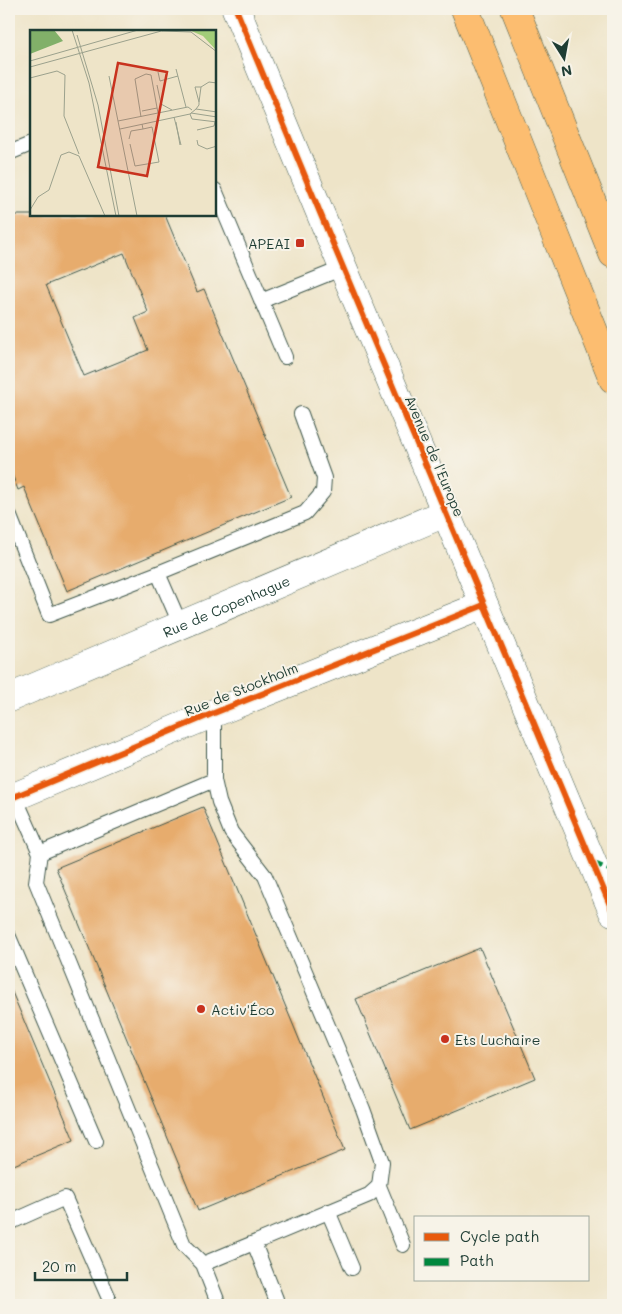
<svg xmlns="http://www.w3.org/2000/svg" width="622" height="1314" viewBox="0 0 622 1314" font-family="Mali,sans-serif">
  <style>
    .building { fill: #e7ac6d; fill-rule: evenodd }
    .lines { fill: none; stroke-linecap: round; stroke-linejoin: round }
    .lane-casing { stroke: #3e564a; stroke-width: 16 }
    .street-casing { stroke: #3e564a; stroke-width: 29 }
    .primary-casing { stroke: #3e564a; stroke-width: 29 }
    .lane { stroke: #fff; stroke-width: 14 }
    .street { stroke: #fff; stroke-width: 28 }
    .primary { stroke: #fcbd6f; stroke-width: 28 }
    .quiet { stroke: #00873e; stroke-width: 5; stroke-dasharray: 10 5; stroke-linecap: butt }
    .cycleway-casing { stroke: #f7f3e8; stroke-width: 9 }
    .cycleway { stroke: #e8590c; stroke-width: 6 }
    .poi-dot { fill: #c8321e; stroke: #f7f3e8; stroke-width: 2 }
    .labels { text-anchor: middle; dominant-baseline: central; stroke-width: 4; stroke-linejoin: round; paint-order: stroke }
    .poi-label { font-size: 14px; fill: #1f3d34; stroke: #f7f3e8; text-anchor: start }
    .street-label { font-size: 14px; fill: #1f3d34; stroke: #f7f3e8 }
    .inset-road { fill: none; stroke: #9ba18d; stroke-width: 1 }
    .view { fill: #c8321e; fill-opacity: 0.15; stroke: #c8321e; stroke-width: 2.5 }
    .inset-edge { fill: none; stroke: #1f3d34; stroke-width: 2.5 }
  </style>
  <rect width="100%" height="100%" fill="#f7f3e8"/>
  <filter id="ink" filterUnits="userSpaceOnUse"><feTurbulence type="fractalNoise" baseFrequency=".02" numOctaves="2"/><feDisplacementMap in="SourceGraphic" scale="10" xChannelSelector="R" yChannelSelector="G"/><feConvolveMatrix kernelMatrix="1 2 1 2 8 2 1 2 1" color-interpolation-filters="sRGB"/></filter>
  <filter id="wash" filterUnits="userSpaceOnUse"><feTurbulence type="fractalNoise" baseFrequency=".0096" numOctaves="4" result="noise"/><feDisplacementMap in="SourceGraphic" scale="20" xChannelSelector="R" yChannelSelector="G"/><feGaussianBlur stdDeviation="1.12" result="paint"/><feColorMatrix in="noise" values="0 0 0 0 0 0 0 0 0 0 0 0 0 0 0 0 0 1.4 0 .05"/><feComposite in="paint" operator="in"/></filter>
  <g filter="url(#wash)">
    <rect width="100%" height="100%" fill="#eee4c8"/>
    <g id="blocks">
      <!-- building -->
      <path class="building" d="M9,215h156l32,77 7,-3 87,208 -224,94 -43,-104 -6,3 -9,-24zM124,253l24,59 -13,6 13,32 -64,26 -38,-91z
        M203,807l142,343 -147,61 -142,-343z
        M480,948l55,130 -125,52 -54,-131z
        M9,985l65,155 -65,27z"/>
    </g>
  </g>
  <g filter="url(#ink)">
    <use href="#blocks" fill-opacity="0" stroke="#3e564a" stroke-width="1"/>
    <g class="lines">
      <!-- lane casing -->
      <g class="lane-casing">
        <path id="lane" d="M9,153l22,-9
          M215,190l70,167
          M261,301l82,-33
          M9,514l40,101 109,-42 23,53
          M158,573l147,-60 18,-21 1,-14 -23,-64
          M15,797l25,56 -4,29 148,363 19,19 166,-69 10,-9 3,-24 -19,-53 -98,-233 -34,-44 -12,-30 -5,-22v-67
          M40,853l174,-73
          M9,937l87,204
          M379,1186l24,59
          M328,1211l24,57
          M9,1223l56,-25 43,98
          M254,1243l22,56
          M203,1264l16,41"/>
      </g>
      <!-- street casing -->
      <g class="street-casing">
        <g id="street">
          <path d="M236,9l85,206 292,697"/>
          <path id="s1" d="M9,698l436,-185"/>
          <path d="M9,799l205,-86 270,-108"/>
        </g>
      </g>
      <!-- primary casing -->
      <g class="primary-casing">
        <path id="primary" d="M465,9l148,370
          M515,9l98,245"/>
      </g>
      <!-- lane -->
      <use href="#lane" class="lane"/>
      <!-- street -->
      <use href="#street" class="street"/>
      <!-- primary -->
      <use href="#primary" class="primary"/>
      <!-- quiet -->
      <path class="quiet" d="M593,863l20,8"/>
      <!-- cycleway casing -->
      <g class="cycleway-casing">
        <path id="cycleway" d="M236,9l85,206 292,697
          M9,799l205,-86 270,-108"/>
      </g>
      <!-- cycleway -->
      <use href="#cycleway" class="cycleway"/>
    </g>
  </g>
  <!-- markers -->
  <g class="poi-dot">
    <rect x="295" y="238" width="10" height="10" rx="2.5"/>
    <circle cx="201" cy="1009" r="5"/>
    <circle cx="445" cy="1039" r="5"/>
  </g>
  <g class="labels">
    <!-- poi labels -->
    <g class="poi-label">
      <text x="290" y="243" text-anchor="end">APEAI</text>
      <text x="211" y="1009">Activ'Éco</text>
      <text x="455" y="1039">Ets Luchaire</text>
    </g>
    <!-- street labels -->
    <g class="street-label">
      <text transform="translate(435 456) rotate(67)">Avenue de l'Europe</text>
      <text stroke="none"><textPath href="#s1" startOffset="236">Rue de Copenhague</textPath></text>
      <text transform="translate(241 689) rotate(-22)">Rue de Stockholm</text>
    </g>
  </g>
  <!-- overview -->
  <g transform="translate(30 30)">
    <rect width="186" height="186" fill="#eee4c8"/>
    <path d="M159,0h27v20l-13,-14z" fill="#a2cd79"/>
    <path d="M0,0h24l9,11 -33,13z" fill="#81b069"/>
    <path class="inset-road" d="M42,0l17,53 27,133M132,1l29,1 26,20M47,5l21,70 21,111M0,31l108,-31M0,37l135,-37M146,39l10,38M128,42l2,9 18,-5M79,46l28,140M0,48l27,-7 8,4 -1,41 15,38M127,55l4,19 11,6M171,57l8,-5 8,1M166,79l3,-4v-3l2,-15h-6l4,15M112,81l15,-3M161,83l26,4M160,84l2,5 25,3M111,87l-6,-38 11,-5 5,1 7,38M144,87l7,28M88,91l70,-14 4,3M146,92l4,23M90,99l70,-15 6,-5 21,3M167,100l17,-4 1,-4M99,109l2,-8 12,-2M167,110l1,5 9,4 10,-3M100,114l5,22 24,-4 -7,-35 -9,2 -1,-5M0,180l8,-13 11,-7 12,-35 8,-3 10,4 26,60"/>
    <path class="view" d="M88,33l49,9 -20,104 -49,-9z"/>
    <rect width="186" height="186" class="inset-edge"/>
  </g>
  <!-- margin -->
  <rect width="622" height="1314" fill="none" stroke="#f7f3e8" stroke-width="30"/>
  <!-- legend -->
  <rect x="414" y="1216" width="175" height="65" fill="#f7f3e8" stroke="#a1aaa0"/>
  <rect x="424" y="1233" width="25" height="8" fill="#e8590c" stroke="#a1aaa0"/>
  <text x="460" y="1242" font-size="15" fill="#1f3d34">Cycle path</text>
  <rect x="424" y="1258" width="25" height="8" fill="#00873e" stroke="#a1aaa0"/>
  <text x="460" y="1266" font-size="15" fill="#1f3d34">Path</text>
  <!-- north arrow -->
  <g transform="translate(564 58) rotate(169)" stroke="#f7f3e8" stroke-width="4" paint-order="stroke">
  <path d="M0-4L9 19L0 12L-9 19Z" fill="#1f3d34"/>
  <text y="-8" font-size="14" font-weight="bold" text-anchor="middle" fill="#1f3d34">N</text>
  </g>
  <!-- scale -->
  <path d="M35 1272v8h92v-8" fill="none" stroke="#1f3d34" stroke-width="2.5"/>
  <text x="42" y="1272" font-size="15" fill="#1f3d34" stroke="#f7f3e8" stroke-width="4" paint-order="stroke">20 m</text>
</svg>
